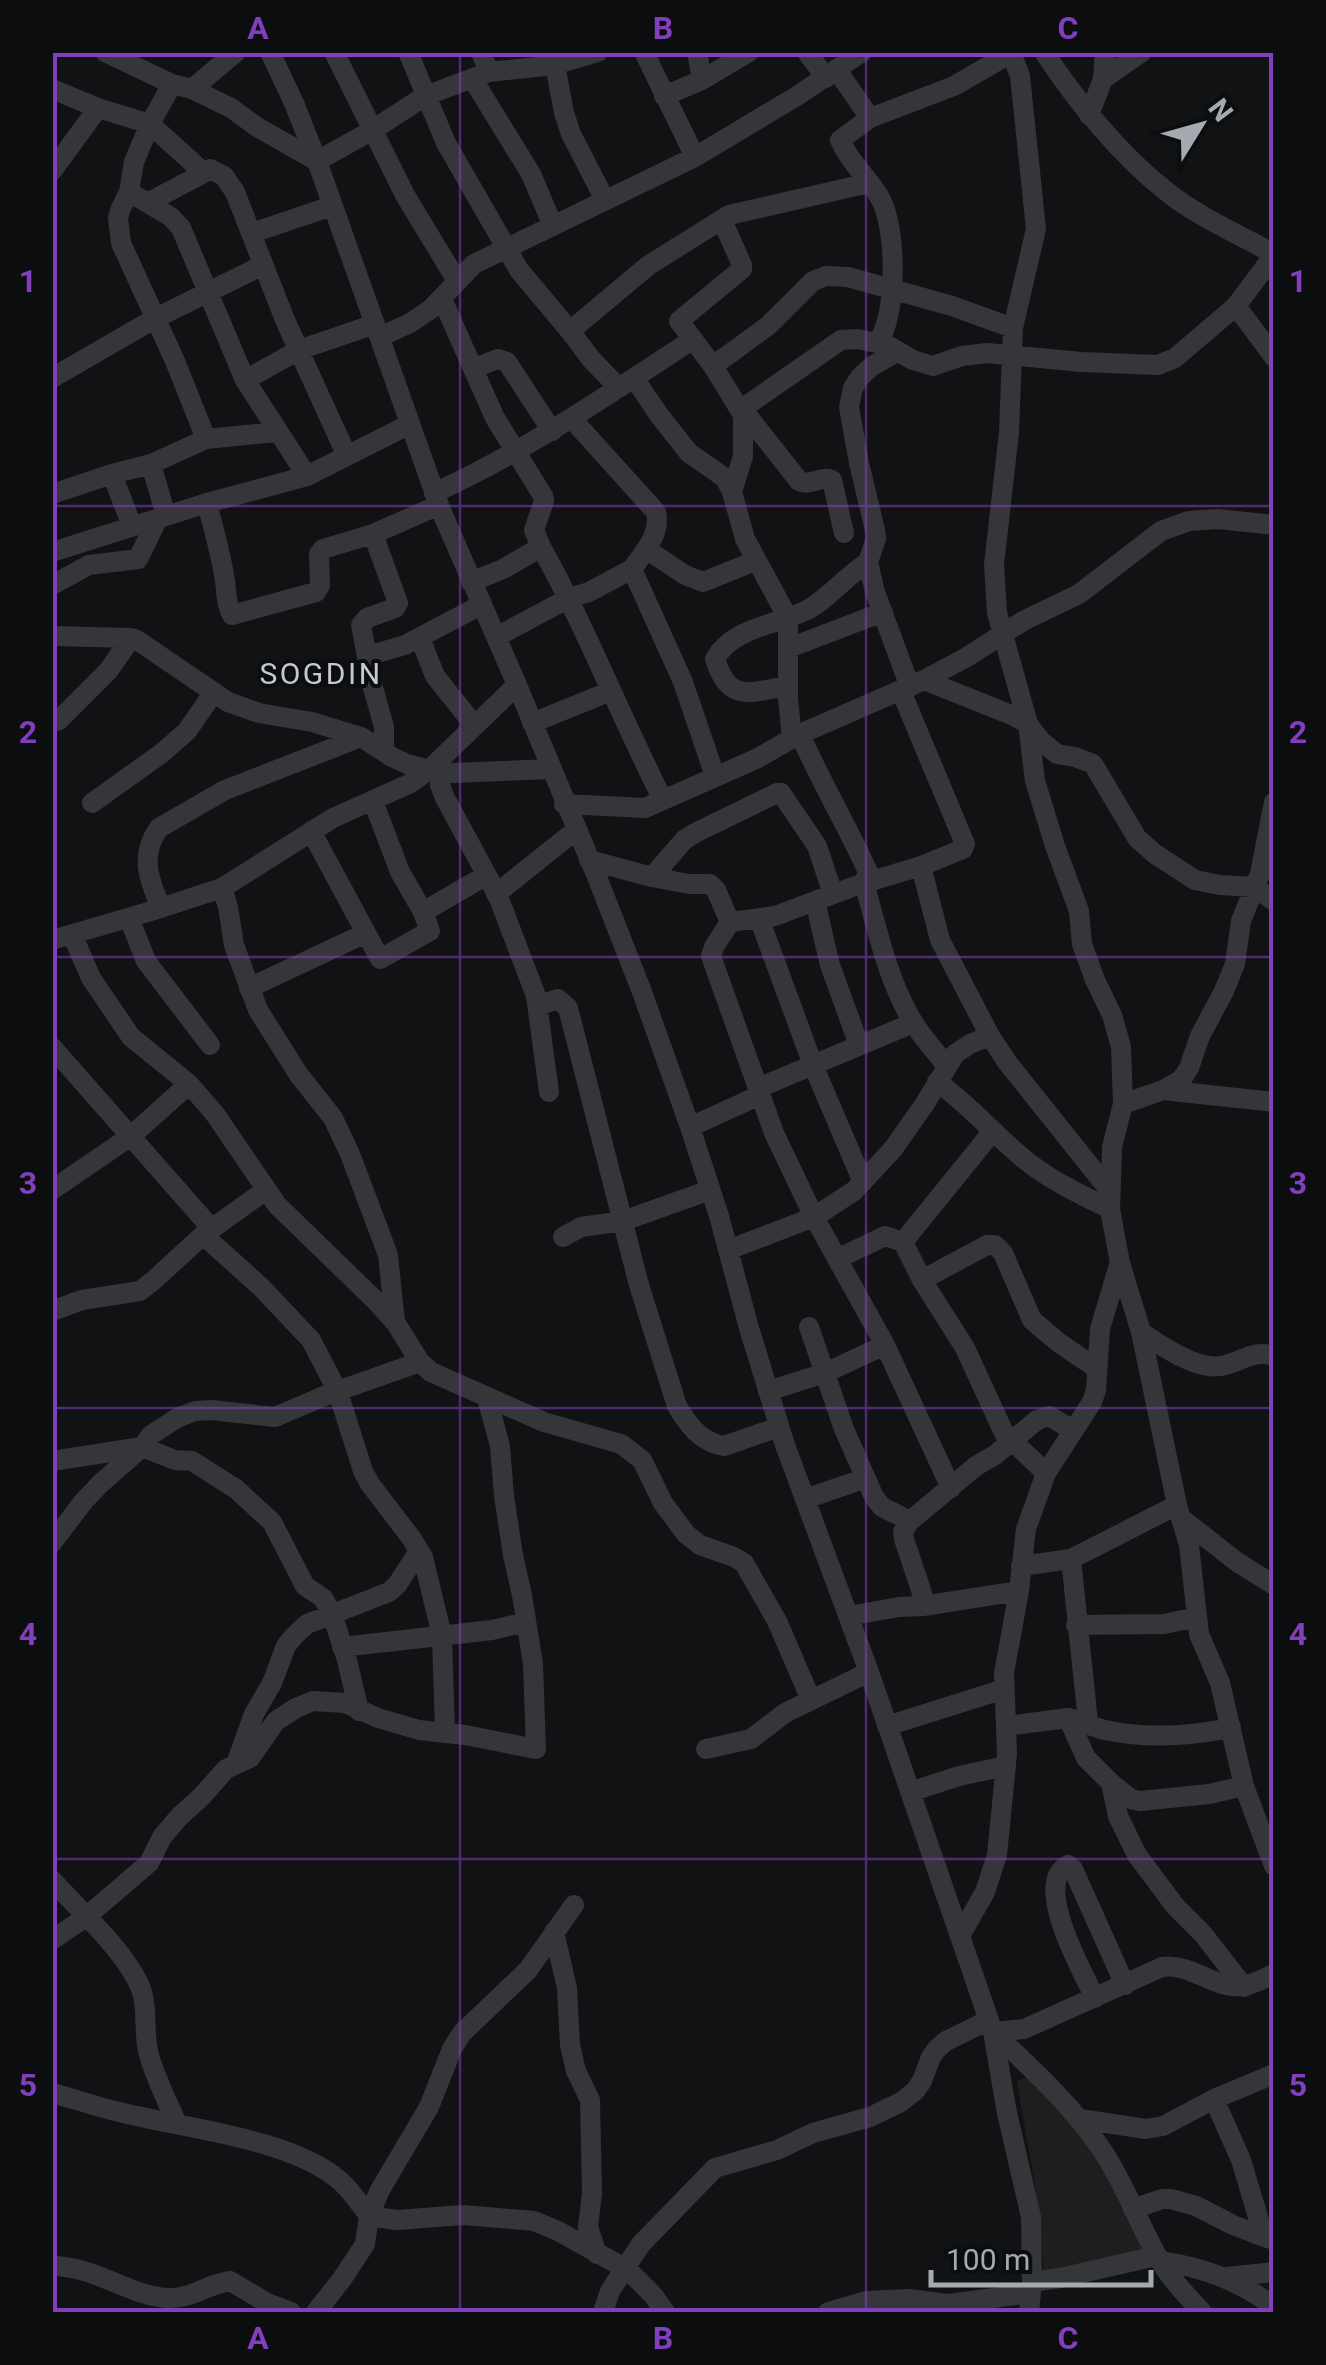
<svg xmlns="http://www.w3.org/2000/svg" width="1326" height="2365" viewBox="0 0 1326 2365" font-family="Roboto,sans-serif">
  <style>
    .built { fill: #1e1e1f }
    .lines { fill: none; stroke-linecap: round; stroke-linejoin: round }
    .minor { stroke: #353639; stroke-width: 20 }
    .grid { fill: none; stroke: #813fbd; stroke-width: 2.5; stroke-opacity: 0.55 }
    .labels { text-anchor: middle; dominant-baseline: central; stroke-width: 8; stroke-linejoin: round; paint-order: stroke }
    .quarter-label { font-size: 30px; letter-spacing: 2.5px; fill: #c5c8ce; stroke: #0c0d0e }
    .neatline { fill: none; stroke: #813fbd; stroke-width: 4 }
    .grid-label { font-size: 32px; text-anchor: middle; font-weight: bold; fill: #813fbd }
  </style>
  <rect width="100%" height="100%" fill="#111213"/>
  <!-- built -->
  <path class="built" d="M1032,2075l21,24 55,73 38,83 -102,23 -5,-68 -22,-129z"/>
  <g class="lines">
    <!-- minor -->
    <path class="minor" d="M105,52l67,32 20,5 39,19 26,19 60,34 54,-30 54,-35 64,-24 65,-7 44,-13
      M270,52l24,51 23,58 123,347 77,177 80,192 45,115 48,135 29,89 30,112 36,117 84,227 124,360 14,81 24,104 1,65 -3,30
      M334,52l71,143 52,86
      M408,52l38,91 73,127 51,61 21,28 28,29
      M481,52l8,20
      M644,52l51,105
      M697,52l5,28
      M807,52l19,26
      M1011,52l9,24 16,153 -23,99 -4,104 -15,133 3,48 31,111 7,57 20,65 24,65 3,33 13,36 17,35 9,32 2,57 -11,43 -2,62 10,54 21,69 36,173 12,40 10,89 21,49 24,103 30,80
      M1044,52c32,49 77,104 122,139 32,26 72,43 108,63
      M553,54l11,59 7,21 34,66
      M837,70l33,48
      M472,78l59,96 22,52
      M1103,79l2,-27
      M172,84l-22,40 -16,38 -5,30 -8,16 -3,10 3,25 54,118 31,78
      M52,89l46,19
      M192,89l44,-37
      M664,96l38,-16 47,-28
      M1089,115l14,-36 39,-27
      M52,171l46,-63 52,16 54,49 6,-4 14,7 11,16 50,128 62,136
      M129,192l42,25 10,11 64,152 62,96
      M149,202l55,-29
      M722,220l20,45v4l-63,52 34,45 30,49v41l-11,36
      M252,233l80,-27
      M1274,255l-38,51 38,51
      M442,299l53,119 48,78 1,5 -10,29 7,17
      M570,331l79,-66 80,-50 140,-32
      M380,337l30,-14 21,-14 43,-45 221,-107 102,-61 65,-44
      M880,341l33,19 20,6 29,-10 25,-3 94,9 77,3 17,-7 61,-52
      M713,366l56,-41 44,-44 13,-5 22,1 104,29 61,22
      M474,368l24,-9 9,3 45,69
      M52,378l102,-59 109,-54
      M634,378l25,37 30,38 36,25 7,14 13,47 43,79v81l4,40
      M245,380l54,-30 76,-26
      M740,410l101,-70 16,-1 20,4c21,-26 20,-116 3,-145 -12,-21 -31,-36 -40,-58l30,-22 84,-32 57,-33
      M743,415l7,4 49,62c11,6 22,-6 33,-1l12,53
      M572,419l84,93c5,23 -12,40 -24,57
      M112,474l20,52
      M434,493c92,-42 174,-98 258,-153
      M52,494l60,-20 39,-10
      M207,503c6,24 13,48 17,72 3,14 1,28 8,40l84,-23 4,-7 -1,-31 4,-5 50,-15 57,-25 10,-1
      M166,516l-15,-52 55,-25 71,-7
      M373,534l25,69 -3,5 -28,10 -6,7 11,59 12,43v24
      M646,549l39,26 18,7 52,-21
      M52,552l155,-49 100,-27 103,-52
      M868,562l8,-23 -1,-9 -16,-67 -10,-56 4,-19 7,-11 12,-11 25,-14
      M471,582l32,-13 38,-22c46,82 79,169 122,253
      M52,585l37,-20 49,-6 20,-41
      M52,636l79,2 6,2 91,62 31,11 53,9 49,15 31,20 15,7 22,6 25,3 97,-4
      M496,637l73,-39 20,-6 43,-23 51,113 32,94
      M420,638l15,38 40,50
      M789,648l94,-36
      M367,656l38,-11 76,-40
      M924,680l90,36 14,8 13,17 16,13 18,3 18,7 44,74 18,16 40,26 25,5 34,2 20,14
      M788,686c-38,6 -59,18 -73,-27 17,-31 60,-34 90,-48 21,-10 41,-35 63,-49l7,30 35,95
      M58,721l51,-51 22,-32
      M532,723l79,-32
      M800,734c21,49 47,91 68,138l-4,11c14,48 23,96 49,139 9,15 22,29 33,43
      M439,771l1,14 5,13 53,98 38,100 13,96
      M373,801l27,71 23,40 62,-36
      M92,803l70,-50 25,-22 27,-39
      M564,804l81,4 111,-49 44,-25 124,-54 43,-23 56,-36 56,-27 82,-63 28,-10 29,-2 56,6
      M311,831l69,128 50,-28 -7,-19
      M589,860l63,17 37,7h21l6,6 14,32 -16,25 -3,9 63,177 40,84 71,128 66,143
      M921,866l19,74 50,96 17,26 103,129
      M652,877l32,-37 11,-7 82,-40h4l36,53 16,48
      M222,888l6,19 6,38 24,65 41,65 34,43 17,36 38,101 7,67
      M496,894l80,-64
      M815,901l15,64 29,80
      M161,908c-12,-28 -22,-53 -2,-80l66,-38 136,-53
      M129,918l17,43 64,84
      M759,918l54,147 50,117
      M730,922l45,-6 80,-30 66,-20 42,-17 2,-5 -64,-153
      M72,934l19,44 40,59 58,47 26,30 62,91 101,98 17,19 25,40 11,10 113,50 77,22 21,16 21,43 23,31 14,11 34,12 10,6 33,58 34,79
      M52,940l96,-28 74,-24 111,-70 78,-35 18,-13 88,-85
      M249,988l115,-54
      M538,1006l20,-7 10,9 71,277 38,121c11,19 24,36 47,40l55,-19
      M52,1047l160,182
      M937,1082c35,24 61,58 96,84 23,17 51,30 77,43
      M758,1088l155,-65
      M1163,1090l111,12
      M1123,1104l40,-14 18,-10 8,-12 11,-32 24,-45 11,-27 6,-43 19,-47 14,-72
      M690,1127l70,-32
      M52,1190l79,-54 58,-52
      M203,1235l58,52 50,53 27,52 25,79 7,13 42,55 11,18 19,79 3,97
      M563,1237l18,-10 42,-6 87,-31
      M903,1242l90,-111
      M728,1250l86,-33 40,-26 39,-42 31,-44 31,-51 15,-10 20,-8
      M839,1258l46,-22 18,6 19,38 43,68 39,85 42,40
      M922,1280l65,-35h8l8,8 29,67 26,22 38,26
      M52,1311l30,-11 58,-9 14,-11 49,-45 63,-45
      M809,1327l35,102 30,68 8,10 28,14
      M1141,1332c19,13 55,38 79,34 21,-3 32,-17 54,-10
      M768,1391l57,-18 60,-28
      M52,1461l90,-14 33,13 17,1 44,28 36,33 33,64 18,12 9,16 15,46 12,51
      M805,1499l61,-21
      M1181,1518l56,44 37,23
      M52,1543l31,-41 17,-18 42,-37 9,-12 26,-17 18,-7 16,-1 64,7 54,-23 91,-32
      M1071,1559l17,163
      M1021,1566l50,-7 106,-54
      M923,1606v-10l-19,-57 -1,-7 7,-11 66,-55 19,-11 42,-35 12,-4 24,14
      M848,1616l51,-9 24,-1 96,-15
      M1076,1625l88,-1 33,-7
      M342,1647l150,-17 34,-8
      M1068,1718c14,3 24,9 37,12 41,9 85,6 126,-2
      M887,1726l117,-37
      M1006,1726l62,-8 18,40 25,25 7,33 19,39 38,51 28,28 41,53
      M706,1749l45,-10 34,-26 84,-41
      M236,1764l18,-50 18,-31 14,-37 7,-9 14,-13 82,-32 8,-7 22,-34
      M1111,1783l20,16 9,2 69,-7 35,-8
      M910,1792l49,-16 47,-10
      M52,1880c27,30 69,67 86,102 11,21 5,46 10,69 6,25 19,49 29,73
      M554,1932l13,56 3,57 6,26 14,29 2,93 -4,34 9,27
      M960,1936l25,-44 12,-37 10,-101 -3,-81 15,-82 7,-62 20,-56 46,-71 4,-12 4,-61 19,-64
      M52,1940l34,-23 63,-54 13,-26 17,-20 23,-21 24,-27 24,-11 26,-37 20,-13 17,-7 32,2 33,15 41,12 46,5 71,14 -3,-85 -11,-69 -9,-40 -9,-59 -4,-50 -13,-48
      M1095,1998c-12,-26 -63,-114 -27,-133l5,4 52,116
      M993,2032c39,37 79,73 109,118 21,31 35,69 53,102 12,23 30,42 47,60
      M993,2032l31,-3 138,-62c30,-4 51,22 80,19 11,-1 22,-8 32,-12
      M52,2093c23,6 45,14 67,19 63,16 171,26 220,68 12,10 21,24 30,36l28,4 66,-5 71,6 24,10 70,39 25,25 12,17
      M1214,2099l27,61 23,77 10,3
      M1080,2119l66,10 17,-3 51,-27 60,-25
      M1133,2209l29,-10h9l25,7 37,19 31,12
      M1160,2261c46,7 76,19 114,45
      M52,2265c11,2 22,3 32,6 28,8 55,26 85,27 22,1 39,-14 61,-17l39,23 22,8
      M1226,2277l48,-5
      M1032,2282l28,-4 96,-22
      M316,2312l26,-33 23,-35 4,-28 11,-26 49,-83 23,-58 10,-16 66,-63 46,-65
      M603,2312l7,-21 31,-47 74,-76 62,-18 36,-17 57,-16 31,-15 14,-11 7,-10 9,-24 6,-8 9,-8 43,-21
      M828,2312l38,-11 43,-2 39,5 83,-11"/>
  </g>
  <!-- grid -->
  <path class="grid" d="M460,52v2260M866,52v2260M52,506h1222M52,957h1222M52,1408h1222M52,1859h1222"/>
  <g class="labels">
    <!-- quarter labels -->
    <g class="quarter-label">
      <text x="321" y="673">SOGDIN</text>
    </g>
  </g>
  <!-- border -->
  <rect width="1326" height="2365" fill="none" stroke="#0c0d0e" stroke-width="110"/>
  <!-- north arrow -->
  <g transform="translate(1201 125) rotate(53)" stroke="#0c0d0e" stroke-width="8" paint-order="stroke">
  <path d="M0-8L18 38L0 25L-18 38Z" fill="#a5aab1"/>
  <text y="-15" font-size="28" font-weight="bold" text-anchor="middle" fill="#a5aab1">N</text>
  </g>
  <!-- scale -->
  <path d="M931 2270v15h220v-15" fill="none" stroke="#a5aab1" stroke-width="5"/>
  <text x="946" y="2270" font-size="30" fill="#a5aab1" stroke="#0c0d0e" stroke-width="8" paint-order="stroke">100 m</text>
  <rect x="55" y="55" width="1216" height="2255" class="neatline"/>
  <g class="grid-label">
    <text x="258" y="39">A</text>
    <text x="663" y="39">B</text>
    <text x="1068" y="39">C</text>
    <text x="28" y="292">1</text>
    <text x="1298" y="292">1</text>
    <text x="28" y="743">2</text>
    <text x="1298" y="743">2</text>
    <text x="28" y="1194">3</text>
    <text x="1298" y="1194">3</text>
    <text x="28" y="1645">4</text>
    <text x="1298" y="1645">4</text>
    <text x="28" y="2096">5</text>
    <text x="1298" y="2096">5</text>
    <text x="258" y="2349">A</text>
    <text x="663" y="2349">B</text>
    <text x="1068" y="2349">C</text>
  </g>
</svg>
